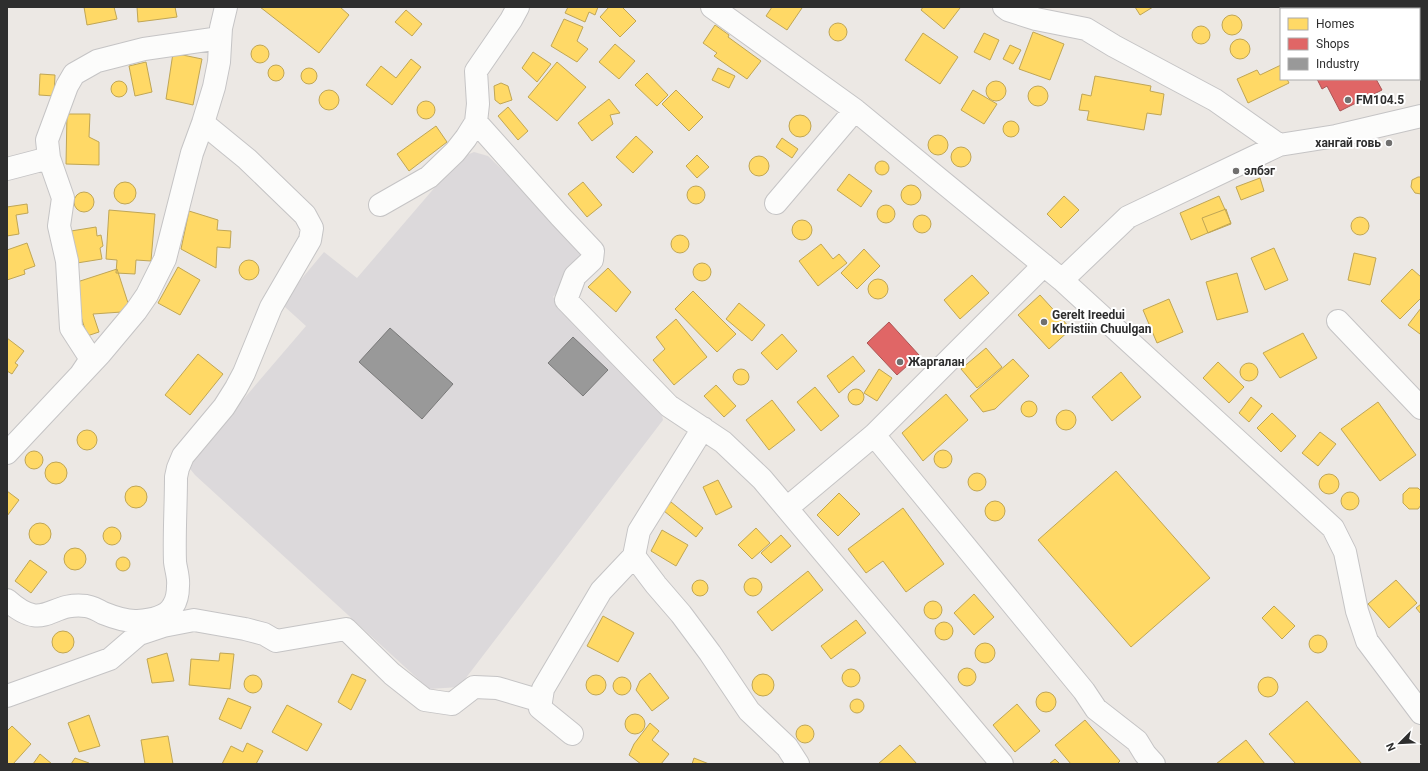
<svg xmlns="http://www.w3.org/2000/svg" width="1428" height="771" viewBox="0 0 1428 771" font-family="Roboto,sans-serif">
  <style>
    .industrial { fill: #dcd9db }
    .homes { fill: #ffd966; stroke: #c0a655 }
    .shops { fill: #e06666; stroke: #ab5555 }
    .industry { fill: #999; stroke: #797979 }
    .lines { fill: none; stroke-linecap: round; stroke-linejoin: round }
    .minor-casing { stroke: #c5c4c5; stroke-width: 24 }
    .minor { stroke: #fcfcfb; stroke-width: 22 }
    .poi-dot { fill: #706f6e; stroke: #fff; stroke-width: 1.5 }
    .labels { text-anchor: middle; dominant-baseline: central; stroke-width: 4; stroke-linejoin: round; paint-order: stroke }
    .poi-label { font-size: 12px; font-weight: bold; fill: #2e2e2e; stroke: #fff; text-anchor: start }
  </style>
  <rect width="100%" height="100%" fill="#ece8e4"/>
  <!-- industrial -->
  <path class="industrial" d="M474,152l14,4 100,97 -35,44 107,109 3,14 -204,267 -30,2 -234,-214 -8,-10 119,-139 -21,-19 3,-12 36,-43 33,26 103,-120z"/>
  <!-- homes -->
  <path class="homes" d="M84,7h30l3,12 -30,6z
    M137,7h38l2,10 -39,5z
    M260,7h80l9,8 -30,38z
    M568,7h30l-3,8 -6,-3 -4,10 -20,-9z
    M609,7h13l14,14 -16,16 -20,-20z
    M772,7h28l2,1 -15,22 -21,-14z
    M923,7h36l1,1 -16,21 -23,-19z
    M1135,7h18l-13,8z
    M406,10l16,14 -10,12 -17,-14z
    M1222 25a10 10 0 1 1 20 0a10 10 0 1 1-20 0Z
    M564,19l19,8 -6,14 11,8 -11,13 -26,-16z
    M829 32a9 9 0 1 1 18 0a9 9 0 1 1-18 0Z
    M715,25l14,10 -1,2 33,24 -14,18 -33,-23 3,-3 -14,-10z
    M1192 35a9 9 0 1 1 18 0a9 9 0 1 1-18 0Z
    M1033,32l31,12 -14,36 -31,-11z
    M923,33l35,24 -18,27 -35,-24z
    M984,33l15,7 -9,20 -16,-8z
    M1230 49a10 10 0 1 1 20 0a10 10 0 1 1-20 0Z
    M615,44l20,17 -16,18 -20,-17z
    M1010,45l11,5 -8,14 -10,-5z
    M251 54a9 9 0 1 1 18 0a9 9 0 1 1-18 0Z
    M533,52l18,12 -14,18 -15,-14z
    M173,53l29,6 -9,46 -27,-6z
    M411,59l10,8 -29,38 -26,-20 15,-19 15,12z
    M146,62l6,30 -17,4 -6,-30z
    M557,62l29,25 -29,34 -29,-24z
    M1281,65v14h6l2,4 -41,20 -11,-24 20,-9 3,5z
    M268 73a8 8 0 1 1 16 0a8 8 0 1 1-16 0Z
    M301 76a8 8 0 1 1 16 0a8 8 0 1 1-16 0Z
    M718,68l17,8 -6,12 -17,-8z
    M647,73l21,22 -11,11 -22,-21z
    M40,74l15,1 -1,21 -15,-1z
    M1095,76l56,10 -1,5 14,3 -3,21 -14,-2 -3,17 -57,-10 2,-9 -10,-1 3,-16 9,2z
    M111 89a8 8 0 1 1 16 0a8 8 0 1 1-16 0Z
    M986 91a10 10 0 1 1 20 0a10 10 0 1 1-20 0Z
    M501,83l7,3 4,14 -12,4 -5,-4 -1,-14z
    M1028 96a10 10 0 1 1 20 0a10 10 0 1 1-20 0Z
    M319 100a10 10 0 1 1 20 0a10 10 0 1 1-20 0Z
    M676,90l27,27 -14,14 -27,-27z
    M973,90l24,14 -13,20 -23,-14z
    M609,99l11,14 -10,2 3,9 -21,17 -14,-18z
    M417 110a9 9 0 1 1 18 0a9 9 0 1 1-18 0Z
    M508,107l20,24 -10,9 -20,-24z
    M67,114h23l-1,23 10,5v23l-33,-1z
    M789 126a11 11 0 1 1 22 0a11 11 0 1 1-22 0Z
    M1003 129a8 8 0 1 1 16 0a8 8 0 1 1-16 0Z
    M436,126l11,16 -38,29 -12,-17z
    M928 145a10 10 0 1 1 20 0a10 10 0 1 1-20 0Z
    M636,136l17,16 -20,21 -17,-16z
    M782,138l16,11 -6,9 -16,-11z
    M951 157a10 10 0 1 1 20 0a10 10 0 1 1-20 0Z
    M697,155l12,12 -12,11 -11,-12z
    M749 166a10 10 0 1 1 20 0a10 10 0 1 1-20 0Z
    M875 168a7 7 0 1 1 14 0a7 7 0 1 1-14 0Z
    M849,174l23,17 -11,16 -24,-17z
    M1418,177h3v17l-6,-1 -4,-6 1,-7z
    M1260,178l4,13 -23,9 -5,-13z
    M583,182l19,23 -15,12 -19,-23z
    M114 193a11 11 0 1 1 22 0a11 11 0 1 1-22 0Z
    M901 195a10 10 0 1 1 20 0a10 10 0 1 1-20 0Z
    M687 195a9 9 0 1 1 18 0a9 9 0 1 1-18 0Z
    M74 202a10 10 0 1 1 20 0a10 10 0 1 1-20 0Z
    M1064,196l15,14 -18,18 -14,-14z
    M1219,196l12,27 -40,17 -11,-27z
    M27,204l1,9 -12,2 3,19 -12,2v-29z
    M877 214a9 9 0 1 1 18 0a9 9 0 1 1-18 0Z
    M1226,209l5,15 -23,9 -6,-15z
    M109,210l46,4 -4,47 -15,-1 -1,14 -19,-1 1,-13 -11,-1z
    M189,211l29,9 -1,10 14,1 -1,17 -13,-1 -1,21 -35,-19z
    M913 224a9 9 0 1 1 18 0a9 9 0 1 1-18 0Z
    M1351 226a9 9 0 1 1 18 0a9 9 0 1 1-18 0Z
    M792 230a10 10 0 1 1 20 0a10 10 0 1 1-20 0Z
    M96,227l1,9 4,-1 2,11 -3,2 2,11 -25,4 -6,-32z
    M671 244a9 9 0 1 1 18 0a9 9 0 1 1-18 0Z
    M27,243l8,23 -11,4 1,4 -18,6v-30z
    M821,244l12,15 6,-5 8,9 -29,23 -19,-25z
    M1274,248l14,32 -23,10 -14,-32z
    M864,249l16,17 -23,23 -16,-16z
    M1354,253l22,5 -6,27 -22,-5z
    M239 270a10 10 0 1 1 20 0a10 10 0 1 1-20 0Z
    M693 272a9 9 0 1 1 18 0a9 9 0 1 1-18 0Z
    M178,267l22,13 -20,35 -22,-12z
    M608,268l23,24 -15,20 -28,-25z
    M117,269l11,34 8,8 -43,3 6,18 -12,4 -16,-52z
    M1412,269l9,8v21l-21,21 -19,-18z
    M1237,273l11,39 -31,8 -11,-38z
    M972,275l17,18 -29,26 -16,-19z
    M868 289a10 10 0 1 1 20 0a10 10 0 1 1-20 0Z
    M693,291l43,43 -19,18 -42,-43z
    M1040,295l31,34 -22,20 -31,-34z
    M1169,299l14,33 -26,11 -14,-33z
    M739,303l26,22 -13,16 -26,-22z
    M1421,308v25l-1,1 -12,-9z
    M676,319l31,38 -33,28 -21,-25 12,-11 -9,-12z
    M1303,333l14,25 -37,20 -17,-25z
    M782,334l15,17 -20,19 -16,-17z
    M7,338l17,13 -9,12 3,2 -6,9 -5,-3z
    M986,348l16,19 -25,21 -16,-19z
    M198,354l25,20 -33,41 -25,-20z
    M853,356l12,15 -26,22 -12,-17z
    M1013,359l16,17 -34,33 -12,3 -13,-16z
    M1218,362l26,25 -15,16 -26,-25z
    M1240 372a9 9 0 1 1 18 0a9 9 0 1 1-18 0Z
    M733 377a8 8 0 1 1 16 0a8 8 0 1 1-16 0Z
    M879,369l13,9 -15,23 -13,-8z
    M1121,372l20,25 -29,24 -20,-24z
    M716,385l20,21 -12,11 -20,-21z
    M815,387l24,29 -18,15 -24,-29z
    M848 397a8 8 0 1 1 16 0a8 8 0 1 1-16 0Z
    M946,394l22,26 -45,41 -21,-28z
    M1251,397l11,9 -13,16 -10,-9z
    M772,400l23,30 -26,20 -23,-30z
    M1021 409a8 8 0 1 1 16 0a8 8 0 1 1-16 0Z
    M1378,402l38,53 -36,26 -39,-52z
    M1056 420a10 10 0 1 1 20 0a10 10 0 1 1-20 0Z
    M1272,413l24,23 -15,16 -24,-24z
    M77 440a10 10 0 1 1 20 0a10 10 0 1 1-20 0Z
    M1320,432l16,12 -18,22 -16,-13z
    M934 459a9 9 0 1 1 18 0a9 9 0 1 1-18 0Z
    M25 460a9 9 0 1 1 18 0a9 9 0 1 1-18 0Z
    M45 473a11 11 0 1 1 22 0a11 11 0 1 1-22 0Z
    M1116,471l94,107 -79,69 -93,-107z
    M968 482a9 9 0 1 1 18 0a9 9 0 1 1-18 0Z
    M1319 484a10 10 0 1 1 20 0a10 10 0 1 1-20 0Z
    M718,480l14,27 -16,8 -13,-28z
    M125 497a11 11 0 1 1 22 0a11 11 0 1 1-22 0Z
    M1409,488h9l3,3v14l-3,4h-9l-6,-6v-9z
    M7,491l12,9 -12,16z
    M1341 501a9 9 0 1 1 18 0a9 9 0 1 1-18 0Z
    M839,493l21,21 -22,22 -21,-21z
    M985 511a10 10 0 1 1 20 0a10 10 0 1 1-20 0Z
    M671,502l32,26 -7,9 -32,-26z
    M903,508l41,56 -38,28 -23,-31 -17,12 -18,-24z
    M29 534a11 11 0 1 1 22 0a11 11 0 1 1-22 0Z
    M103 536a9 9 0 1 1 18 0a9 9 0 1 1-18 0Z
    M756,528l14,15 -18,16 -14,-14z
    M662,530l26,15 -12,21 -25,-15z
    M781,535l10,11 -20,17 -10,-10z
    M64 559a11 11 0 1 1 22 0a11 11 0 1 1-22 0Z
    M116 564a7 7 0 1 1 14 0a7 7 0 1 1-14 0Z
    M30,560l17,12 -16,21 -16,-12z
    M808,571l15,19 -51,41 -15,-19z
    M744 587a9 9 0 1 1 18 0a9 9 0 1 1-18 0Z
    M692 588a8 8 0 1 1 16 0a8 8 0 1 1-16 0Z
    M1396,580l21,23 -28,25 -21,-24z
    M974,594l20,23 -20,18 -20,-22z
    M924 610a9 9 0 1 1 18 0a9 9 0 1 1-18 0Z
    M1421,604v10l-5,-6z
    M1274,606l21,20 -13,13 -20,-21z
    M603,616l31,17 -16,29 -31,-16z
    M856,620l10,13 -35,26 -10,-13z
    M935 631a9 9 0 1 1 18 0a9 9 0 1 1-18 0Z
    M52 642a11 11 0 1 1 22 0a11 11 0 1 1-22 0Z
    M1309 644a9 9 0 1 1 18 0a9 9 0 1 1-18 0Z
    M975 653a10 10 0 1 1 20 0a10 10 0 1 1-20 0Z
    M167,653l7,28 -22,2 -5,-24z
    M220,653l14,1 -4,35 -41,-4 2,-26 28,2z
    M958 677a9 9 0 1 1 18 0a9 9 0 1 1-18 0Z
    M842 678a9 9 0 1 1 18 0a9 9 0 1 1-18 0Z
    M650,673l19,25 -17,13 -16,-21 4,-9z
    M752 685a11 11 0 1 1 22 0a11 11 0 1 1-22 0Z
    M352,674l14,6 -15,30 -13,-8z
    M244 684a9 9 0 1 1 18 0a9 9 0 1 1-18 0Z
    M586 685a10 10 0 1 1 20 0a10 10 0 1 1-20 0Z
    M613 686a9 9 0 1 1 18 0a9 9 0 1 1-18 0Z
    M1258 687a10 10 0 1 1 20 0a10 10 0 1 1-20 0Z
    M1036 702a10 10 0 1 1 20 0a10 10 0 1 1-20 0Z
    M228,698l23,9 -10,22 -22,-10z
    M850 706a7 7 0 1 1 14 0a7 7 0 1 1-14 0Z
    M1307,701l55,63h-66l-27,-30z
    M1017,704l23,27 -25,21 -22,-27z
    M287,705l35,19 -15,27 -35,-19z
    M625 724a10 10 0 1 1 20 0a10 10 0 1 1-20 0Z
    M89,715l11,31 -21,6 -11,-29z
    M1085,720l35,41 -3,3h-46l-16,-19z
    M650,723l9,8 -7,9 17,14 -8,10h-20l-12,-9 5,-11z
    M796 734a9 9 0 1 1 18 0a9 9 0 1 1-18 0Z
    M12,726l19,18 -18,20h-6v-33z
    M168,736l5,28h-28l-4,-24z
    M1246,740l19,24h-49z
    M247,743l16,8 -7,13h-34l9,-18 12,6z
    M900,745l17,19h-39z
    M40,754l12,10h-19z
    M75,758l14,5 -1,1h-17z
    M694,758l15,6h-17z
    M1055,759l5,5h-11z"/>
  <!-- shops -->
  <path class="shops" d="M1382,7h11l1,2h-16z
    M1317,79h59l6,11 -42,21 -13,-25 -5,3z
    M889,322l30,33 -22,20 -30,-32z"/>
  <!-- industry -->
  <path class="industry" d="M390,328l63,56 -31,35 -63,-57z
    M573,337l35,33 -25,26 -35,-33z"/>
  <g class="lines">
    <!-- minor casing -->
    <g class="minor-casing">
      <path id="minor" d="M712,7l143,103 207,170 66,-63 151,-72 57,-9 85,-20
        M1004,7l4,3 28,9 50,10 28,17 101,54 64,45
        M476,122l84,94 33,35 -1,9 -17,16 -9,24 103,106 54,36 39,37 240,285
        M7,169l42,-11
        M776,203l79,-93
        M380,205l49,-28 26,-25 11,-14 10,-16 2,-18 -2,-33 35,-51 7,-13
        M1062,280l271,248 12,24 12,59 10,30 54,72
        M1338,321l83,87
        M81,374l10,-15 -20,-31 -4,-67 -8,-35 4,-28 -14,-40 -2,-18 20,-54 7,-12 23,-13 47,-12 76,-11
        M703,428l-64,103 -5,25 22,29 25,29 29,39 39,58 38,36 11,17
        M874,435l210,256 12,18 41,32 8,13 9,10
        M7,453l93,-99 36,-43 11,-16 18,-36 27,-106 11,-30 11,-36 5,-25 2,-34 5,-21
        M787,508l87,-73 170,-170
        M7,600c38,34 42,1 79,6 5,1 12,4 17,7 10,4 23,9 35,8 12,-1 29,-4 35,-15 4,-6 5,-13 5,-20 1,-8 -2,-16 -3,-24 -1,-29 1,-57 1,-85l2,-9 5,-12 41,-49 12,-19 8,-15 27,-66 39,-67 2,-12 -7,-13 -58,-56 -44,-36
        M7,696l103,-37 29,-25 24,-8 31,-6 51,9 19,5 12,7 70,-12 46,45 33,26 27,4 22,-17 23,1 44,13
        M572,734l-32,-26 3,-19 58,-98 33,-35"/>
    </g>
    <!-- minor -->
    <use href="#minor" class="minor"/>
  </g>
  <!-- markers -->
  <g class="poi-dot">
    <circle cx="1348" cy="100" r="4"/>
    <circle cx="1389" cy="143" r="4"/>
    <circle cx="1236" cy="171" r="4"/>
    <circle cx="1044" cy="322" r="4"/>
    <circle cx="900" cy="362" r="4"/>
  </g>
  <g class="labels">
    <!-- poi labels -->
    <g class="poi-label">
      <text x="1356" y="100">FM104.5</text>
      <text x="1381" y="143" text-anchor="end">хангай говь</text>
      <text x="1244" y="171">элбэг</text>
      <text x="1052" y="315">Gerelt Ireedui<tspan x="1052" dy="14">Khristiin Chuulgan</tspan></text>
      <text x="908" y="362">Жаргалан</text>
    </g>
  </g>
  <!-- border -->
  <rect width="1428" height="771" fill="none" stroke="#2e2e2e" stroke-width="16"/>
  <!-- legend -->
  <rect x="1280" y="8" width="140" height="72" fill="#ffffff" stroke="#ababab"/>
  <rect x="1288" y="18" width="20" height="12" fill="#ffd966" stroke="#ababab"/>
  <text x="1316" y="28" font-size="12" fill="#2e2e2e">Homes</text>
  <rect x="1288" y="38" width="20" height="12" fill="#e06666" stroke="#ababab"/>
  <text x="1316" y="48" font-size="12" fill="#2e2e2e">Shops</text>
  <rect x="1288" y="58" width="20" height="12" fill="#999999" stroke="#ababab"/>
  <text x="1316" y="68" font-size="12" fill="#2e2e2e">Industry</text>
  <!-- north arrow -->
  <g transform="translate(1400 743) rotate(246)" stroke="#ffffff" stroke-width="3" paint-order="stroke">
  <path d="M0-3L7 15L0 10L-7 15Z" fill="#2e2e2e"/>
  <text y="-6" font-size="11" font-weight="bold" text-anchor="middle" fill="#2e2e2e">N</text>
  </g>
</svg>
